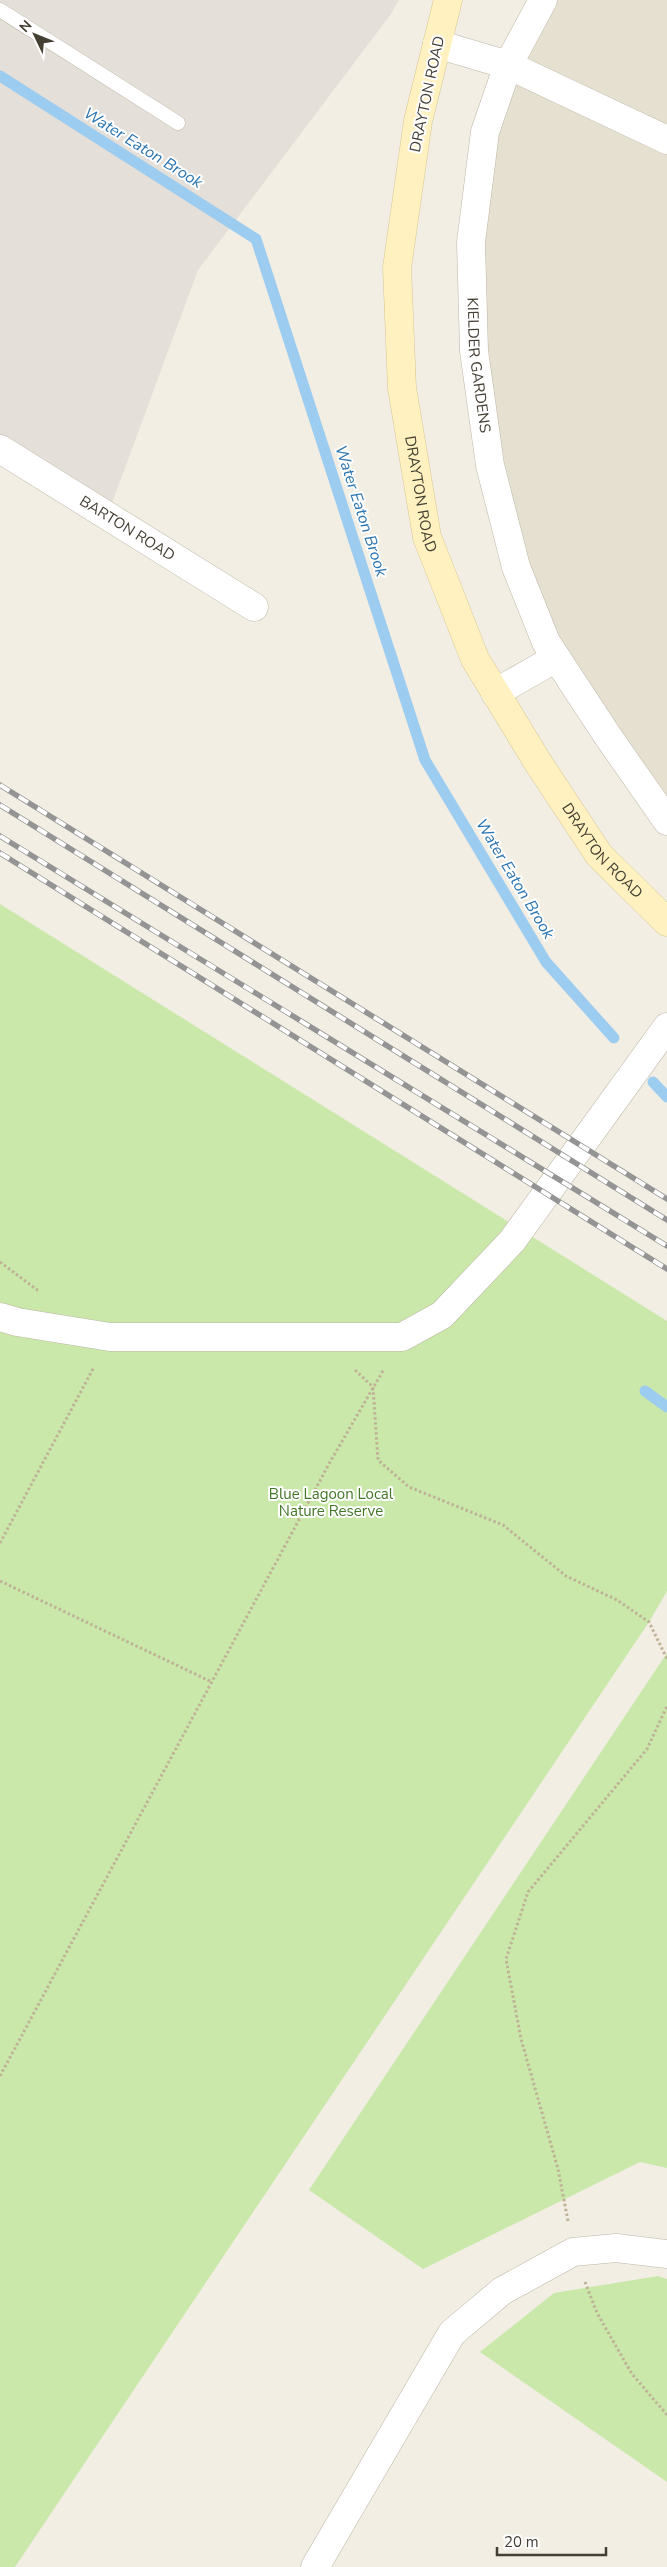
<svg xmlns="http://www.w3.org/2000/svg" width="667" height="2567" viewBox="0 0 667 2567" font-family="'Nunito Sans',sans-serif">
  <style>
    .residential { fill: #e6e0d1 }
    .industrial { fill: #e4dfd8 }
    .green { fill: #cae8aa }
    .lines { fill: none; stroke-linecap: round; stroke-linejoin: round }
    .stream { stroke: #9dccf1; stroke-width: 11 }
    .lane-casing { stroke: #bdb6a6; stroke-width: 15 }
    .street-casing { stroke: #bdb6a6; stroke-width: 29 }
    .secondary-casing { stroke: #d6c694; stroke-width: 29 }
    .path { stroke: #bfb297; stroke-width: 3; stroke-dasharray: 2.5 2.5; stroke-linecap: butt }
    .lane { stroke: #fff; stroke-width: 14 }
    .street { stroke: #fff; stroke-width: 28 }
    .secondary { stroke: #fff2c0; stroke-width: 28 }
    .rail-casing { stroke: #949494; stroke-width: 5.5 }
    .rail { stroke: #fff; stroke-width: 4; stroke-dasharray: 11; stroke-linecap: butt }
    .labels { text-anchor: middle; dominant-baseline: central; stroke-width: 4; stroke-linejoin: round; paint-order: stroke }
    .street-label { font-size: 15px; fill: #443e33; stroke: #fff }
    .park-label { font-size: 15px; fill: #427626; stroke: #fff }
    .water-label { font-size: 16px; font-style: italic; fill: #2b74b1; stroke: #fff }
  </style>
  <rect width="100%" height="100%" fill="#f2eee3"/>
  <!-- residential -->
  <path class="residential" d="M558,0h109v802l-112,-166 -30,-70 -23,-101 -17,-116 -2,-107 15,-111 25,-67z"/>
  <!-- industrial -->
  <path class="industrial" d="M0,0h399l-8,14 -193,256 -93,252 -105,-65z"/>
  <!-- green -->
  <path class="green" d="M0,904l667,417v270l-18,31 -634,945h-15z
    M667,1653v515l-27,-6 -217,107 -114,-79z
    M658,2276l9,3v203l-187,-130 74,-59z"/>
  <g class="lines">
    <!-- stream -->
    <path class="stream" d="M0,76l256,163 169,521 121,202 68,76
      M653,1082l14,15
      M645,1391l22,16"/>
    <!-- lane casing -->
    <g class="lane-casing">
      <path id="lane" d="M0,10l178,113"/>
    </g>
    <!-- street casing -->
    <g class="street-casing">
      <g id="street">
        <path id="s1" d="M543,0l-35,65 -23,67 -14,110 3,109 16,114 26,102 30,75 61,93 60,86"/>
        <path d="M437,44l71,21 159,75"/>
        <path id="s2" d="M0,449l254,158"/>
        <path d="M495,693l61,-35"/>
        <path d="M0,1317l17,5 93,15h292l40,-22 70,-74 155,-214"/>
        <path d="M315,2567l137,-234 50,-42 71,-39 43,-4 51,6"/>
      </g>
    </g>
    <!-- secondary casing -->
    <g class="secondary-casing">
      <g id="secondary">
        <path id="s3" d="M448,0l-30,121 -21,147 5,120 25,149 48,122 62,102 62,94 68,67"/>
      </g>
    </g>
    <!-- path -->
    <path class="path" d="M0,1262l40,30
      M355,1370l18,17 5,73 31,27 94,38 63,51 51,24 32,22 18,37
      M0,1543l94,-176
      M0,1581l212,101
      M0,2076l330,-614 54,-93
      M568,2221l-10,-52 -37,-130 -15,-80 22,-67 119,-143 20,-43
      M585,2282l12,31 35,61 35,41"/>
    <!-- lane -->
    <use href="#lane" class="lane"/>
    <!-- street -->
    <use href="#street" class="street"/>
    <!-- secondary -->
    <use href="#secondary" class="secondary"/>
    <!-- rail casing -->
    <g class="rail-casing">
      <path id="rail" d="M0,785l667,414
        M0,805l667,415
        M0,836l667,410
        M0,853l667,416"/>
    </g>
    <!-- rail -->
    <use href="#rail" class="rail"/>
  </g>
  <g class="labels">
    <!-- street labels -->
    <g class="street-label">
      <text transform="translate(427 94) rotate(-78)">DRAYTON ROAD</text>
      <text stroke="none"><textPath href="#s1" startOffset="379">KIELDER GARDENS</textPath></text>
      <text stroke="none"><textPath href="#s3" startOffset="501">DRAYTON ROAD</textPath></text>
      <text stroke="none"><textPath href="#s2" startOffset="150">BARTON ROAD</textPath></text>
      <text stroke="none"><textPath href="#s3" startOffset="906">DRAYTON ROAD</textPath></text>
    </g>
    <!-- park labels -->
    <g class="park-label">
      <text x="331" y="1494">Blue Lagoon Local<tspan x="331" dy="17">Nature Reserve</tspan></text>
    </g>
    <!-- water labels -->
    <g class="water-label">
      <text transform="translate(143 148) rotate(32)">Water Eaton Brook</text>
      <text transform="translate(361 511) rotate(72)">Water Eaton Brook</text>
      <text transform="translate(515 879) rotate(59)">Water Eaton Brook</text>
    </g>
  </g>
  <!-- north arrow -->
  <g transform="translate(35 35) rotate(313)" stroke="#ffffff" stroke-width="4" paint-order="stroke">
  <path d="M0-4L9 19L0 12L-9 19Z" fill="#443e33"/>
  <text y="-8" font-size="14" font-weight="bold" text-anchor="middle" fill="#443e33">N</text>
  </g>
  <!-- scale -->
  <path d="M497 2547v8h109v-8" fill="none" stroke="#443e33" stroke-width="2.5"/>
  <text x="504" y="2547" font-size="15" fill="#443e33" stroke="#ffffff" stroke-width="4" paint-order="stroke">20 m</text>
</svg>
